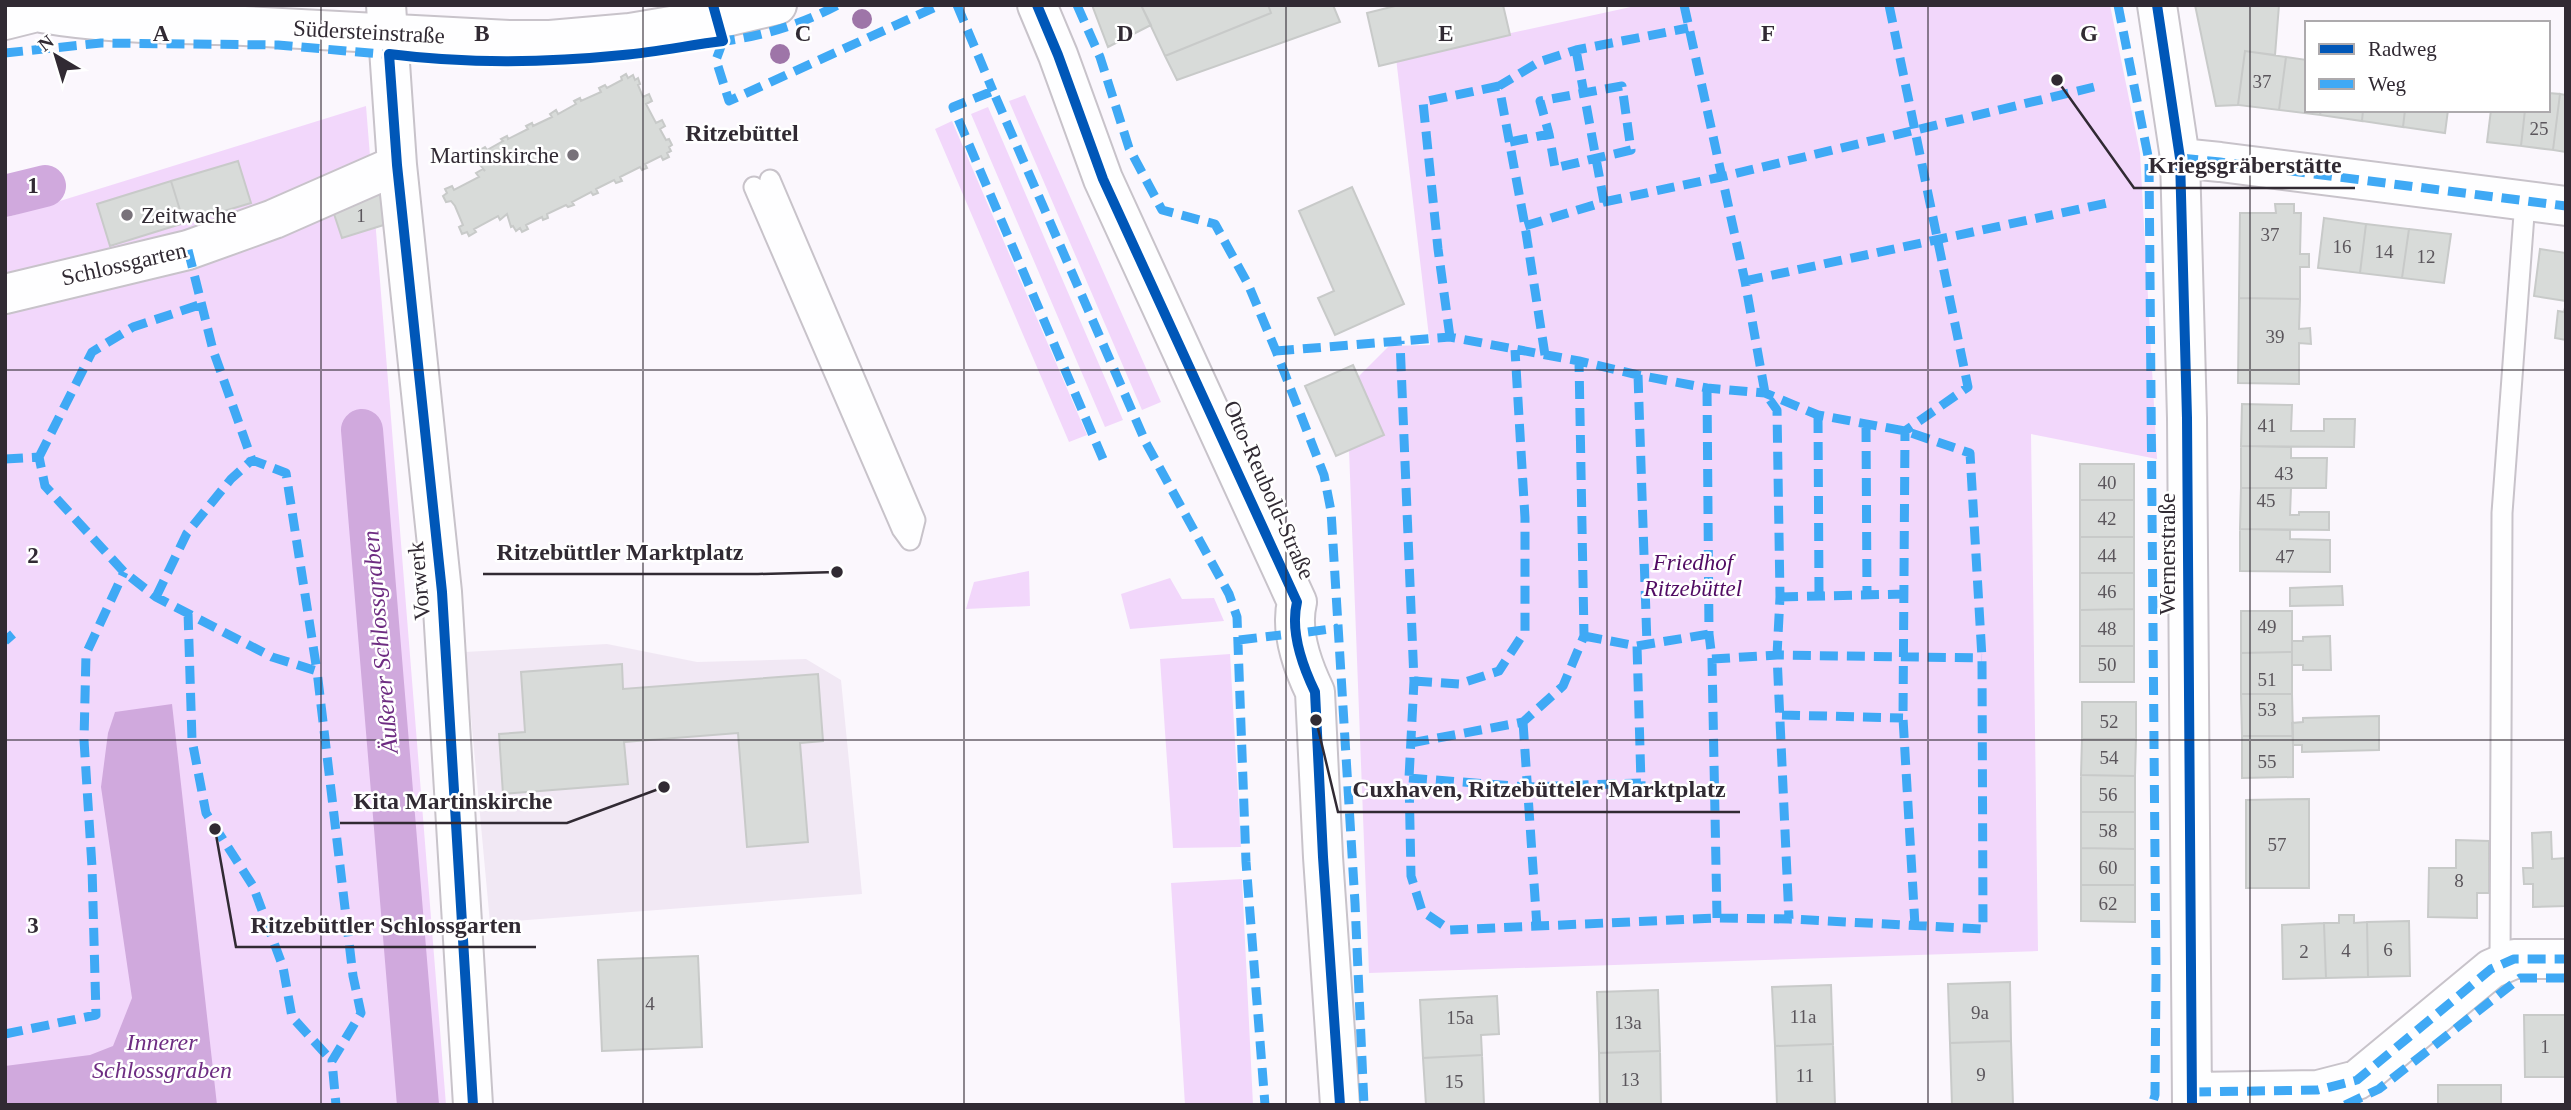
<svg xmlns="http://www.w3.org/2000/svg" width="2571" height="1110" viewBox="0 0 2571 1110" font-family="'Times New Roman',serif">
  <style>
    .built { fill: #f1e8f4 }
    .green { fill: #f2d7fb }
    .water { fill: #d0a9dd }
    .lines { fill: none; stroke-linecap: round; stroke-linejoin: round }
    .canal { stroke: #d0a9dd; stroke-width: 42 }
    .building { fill: #d8dbd9; stroke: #c8cac9; stroke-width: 2 }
    .lane-casing { stroke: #c8c3ca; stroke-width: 23 }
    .street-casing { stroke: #c8c3ca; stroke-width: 42 }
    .lane { stroke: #fefeff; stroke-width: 19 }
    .street { stroke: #fefeff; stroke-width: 38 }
    .quiet { stroke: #3fa9f5; stroke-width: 9; stroke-dasharray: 18 9; stroke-linecap: butt }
    .cycleway-casing { stroke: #fff; stroke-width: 15 }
    .cycleway { stroke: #0057b8; stroke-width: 10 }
    .tree { fill: #9e75a8 }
    .grid { fill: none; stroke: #312a33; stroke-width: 2; stroke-opacity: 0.55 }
    .poi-dot { fill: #78727a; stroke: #fff; stroke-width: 2.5 }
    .labels { text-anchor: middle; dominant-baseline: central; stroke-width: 5; stroke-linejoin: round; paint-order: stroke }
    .number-label { font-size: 19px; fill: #5b565c }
    .street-label { font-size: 23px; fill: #312a33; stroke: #fff }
    .poi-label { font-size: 23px; fill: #312a33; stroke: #fff; text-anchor: end }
    .park-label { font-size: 23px; font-style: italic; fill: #510b63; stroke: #fff }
    .neighbourhood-label { font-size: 24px; font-weight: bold; fill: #312a33; stroke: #fff }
    .water-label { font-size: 24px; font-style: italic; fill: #6e2d82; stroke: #fff }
    .grid-label { font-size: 23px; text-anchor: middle; font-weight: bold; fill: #312a33; stroke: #fff; stroke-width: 5; stroke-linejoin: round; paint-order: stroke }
    .leader { fill: none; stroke: #312a33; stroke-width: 2.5 }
    .callout-dot { fill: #312a33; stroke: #fff; stroke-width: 2.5 }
    .callout-label { font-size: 24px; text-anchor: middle; font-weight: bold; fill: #312a33; stroke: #fff; stroke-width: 5; stroke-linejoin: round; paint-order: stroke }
  </style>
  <rect width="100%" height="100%" fill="#fbf7fd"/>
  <!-- built -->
  <path class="built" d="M607,644l90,18 109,-3 35,21 21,214 -372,29 -25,-271z"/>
  <!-- green -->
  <path class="green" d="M1640,5h470l30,148 17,306 -126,-25 7,517 -669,22 -20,-523 35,-15 -26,-58 31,-31 41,-1 -34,-287z
    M1025,95l136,307 -19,8 -133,-309z
    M366,106l80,999h-441v-887z
    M988,107l135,313 -18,7 -134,-313z
    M952,121l135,314 -18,7 -134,-313z
    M1029,571l1,35 -64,3 8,-27z
    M1170,578l12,21 32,-1 10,23 -94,8 -9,-35z
    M1230,654l11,193 -68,1 -13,-189z
    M1242,879l11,226h-68l-14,-222z"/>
  <!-- water -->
  <path class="water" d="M172,704l45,401h-212v-39l85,-11 23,-9 19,-48 -31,-211 7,-54 7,-21z"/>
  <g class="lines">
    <!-- canal -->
    <path class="canal" d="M5,196l40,-10
      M362,430l56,675"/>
  </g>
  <!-- building -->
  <path class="building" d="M1092,5h49l10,20 -43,22z
    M1141,5h127l3,8 -106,43z
    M1268,5h65l7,17 -163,58 -12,-24 106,-43z
    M1399,5h104l7,30 -131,31 -12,-53z
    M2195,5h84l-4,50 -30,-4 -7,54 -22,1z
    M2245,51l41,6 -7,53 -41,-5z
    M2286,57l21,3v50h14l-1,5 -41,-5z
    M626,74l2,4 5,-3 2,5 3,-2 2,6 -2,1 5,12 6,-3 3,7 -6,3 10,19 6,-3 3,6 -5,3 6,11 3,-1 3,6 -3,2 2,4 -4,2 2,4 -6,3 -2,-4 -16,8 2,4 -5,2 -2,-3 -20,10 2,4 -6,2 -2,-3 -18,9 2,4 -5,2 -2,-3 -19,10 2,3 -6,2 -2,-2 -19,9 1,4 -5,2 -1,-3 -16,8 2,4 -6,3 -2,-4 -4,3 -3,-5 -2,1 -4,-13 -7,6 -2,-4 -24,13 2,3 -7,4 -2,-4 -5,2 -3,-7 4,-2 -8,-19 -4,-5 -5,1 -3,-6 4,-3 -2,-4 7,-3 2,4 25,-13 -3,-4 7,-4 2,2 -8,-10 2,-1 -2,-5 4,-2 -1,-3 5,-3 2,3 16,-9 -2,-2 6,-3 1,3 20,-10 -2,-3 6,-3 1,3 19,-9 -2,-3 6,-4 2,4 18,-10 -2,-3 6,-3 1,3 20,-9 -2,-4 6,-3 2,3 15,-8 -1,-3z
    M2548,93l12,1 -7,56 -32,-4 4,-36h23z
    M2560,94l6,1v57l-13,-2z
    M2321,110h42l-1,11 -42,-6z
    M2363,110h42l-2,17 -41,-6z
    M2405,110h43l-3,23 -42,-6z
    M2491,110h34l-4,36 -34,-4z
    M238,161l13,42 -67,20 -13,-42z
    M171,181l13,42 -74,23 -13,-42z
    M1352,187l52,117 -69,31 -17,-37 16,-7 -35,-80z
    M380,192l10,31 -48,15 -10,-30z
    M2275,204h19v9h7l-1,41h9v13h-9v32l-61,-1 1,-85h36z
    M2324,218l42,6 -6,49 -42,-5z
    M2366,224l43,5 -7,49 -42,-5z
    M2409,229l42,5 -7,49 -42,-5z
    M2540,249l26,4v48l-32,-5z
    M2239,298l61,1 -1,30 11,-1 1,16 -12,-1v41l-61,-1z
    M2566,303v37l-11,-2 3,-27 6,1z
    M1353,365l31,70 -48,21 -31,-70z
    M2242,404l50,1 -1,26h33v-12h31l-1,28 -113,-1z
    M2241,446l50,1v11h36l-1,30h-85z
    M2080,464h54v36h-54z
    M2241,488h50l-1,27h9v-3h30v18l-89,-1z
    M2080,500h54v37h-54z
    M2240,529l50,1v9l40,1v32l-90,-1z
    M2080,537h54v36h-54z
    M2080,573h54v36l-54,1z
    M2342,586l1,19 -53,1v-18z
    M2134,609v37h-54v-36z
    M2241,611h51v41l-51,1z
    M2330,636l1,34h-28v-5h-11v-24h11v-4z
    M2080,646h54v36h-54z
    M2292,652v42h-51v-41z
    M622,664l1,25 195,-15 5,67 -23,2 8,99 -61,5 -9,-114 -114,9 4,42 -125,10 -4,-60 26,-2 -4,-60z
    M2241,694h51l1,42h-51z
    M2082,702h54v37h-54z
    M2379,716v34l-77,2v-7h-9l-1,-22 11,-1v-4z
    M2242,736h51v41l-51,1z
    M2082,739h54l-1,37 -54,-1z
    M2081,775l54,1v36h-54z
    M2309,799v89h-63v-88z
    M2081,812h54v37l-54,-1z
    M2551,832l1,27 14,-1v48l-33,1v-23h-9l-1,-16h10l-1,-35z
    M2456,840l33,1v52h-12v25l-49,-1 1,-49h27z
    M2081,848l54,1v36h-54z
    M2081,885h54v37l-54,-1z
    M2339,915h15v8l13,-1 1,55 -42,1 -2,-55h15z
    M2409,921l1,55 -42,1 -1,-55z
    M2324,923l2,55 -43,1 -1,-54z
    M698,956l4,91 -100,4 -4,-91z
    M2010,982l1,59 -61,2 -2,-59z
    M1831,985l2,59 -58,2 -3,-59z
    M1658,990l2,61 -61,2 -2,-61z
    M1497,996l2,38 -18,1 1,20 -59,3 -3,-58z
    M2524,1015h42v62h-41z
    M2011,1041l2,64h-61l-2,-62z
    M1833,1044l2,61h-58l-2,-59z
    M1660,1051l1,54h-61l-1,-52z
    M1482,1055l2,50h-58l-3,-47z
    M2438,1085h63v20h-63z"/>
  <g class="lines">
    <!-- lane casing -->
    <g class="lane-casing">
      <path id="lane" d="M770,180l145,340 -5,20
        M754,187l148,342 8,11
        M2500,964l2,-451 23,-312"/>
    </g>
    <!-- street casing -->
    <g class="street-casing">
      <path id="street" d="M386,5l11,160 45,427 31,513
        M1037,5l21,50 45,124 194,423c-7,29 5,63 18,90l8,165 17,248
        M2157,5l23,153 7,260 5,687
        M42,13c69,12 132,10 202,13 88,4 177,10 265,14h41l80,-7 100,-17 47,-11
        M5,20l60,-15
        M2180,158l40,4 346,44
        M5,294l183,-44 86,-31 123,-54
        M2193,1092l125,-2 39,-10 134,-111 23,-10h52"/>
    </g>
    <!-- lane -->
    <use href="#lane" class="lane"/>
    <!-- street -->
    <use href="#street" class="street"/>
    <!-- quiet -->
    <path class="quiet" d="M957,5l36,86
      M1077,5l23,52 29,91 33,62 53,14 33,60 28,67 48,124 7,36 24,392 9,202
      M1684,5l61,276 20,112 12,17 3,187 -3,58 12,264
      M1889,5l79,382 -63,44 -2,287 12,208
      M2118,5l31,156 7,813 -1,121 -3,10
      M723,41l-7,19 13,41 211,-96
      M717,42c43,-5 83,-17 121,-37
      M5,53l96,-10 177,2 115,10
      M1510,142l39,-8 6,34 76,-18 -9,-64 -82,15 9,33
      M2180,158l40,4 346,44
      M1604,202l117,-25 373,-90
      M1525,226l79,-24 -28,-152
      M188,250l25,100 39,110 34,13 31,198
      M1745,281l367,-79
      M1450,337l-12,-88 -15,-147 76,-16
      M1276,351l174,-14 129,24 59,14 69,13 58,5 53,22 87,16 65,22 12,205 1,271 -194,-10 -72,-1 -267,12 -28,-19 -11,-35 -2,-98 5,-97 -14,-340
      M1545,355l-20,-129 -26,-140 40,-24 37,-12 112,-22
      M1638,375l9,270
      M1707,388l2,246 3,25 5,259
      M1818,415l1,180
      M1866,424l1,171
      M39,457l53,-105 41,-25 69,-23
      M5,459l34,-2 6,29 79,86 32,25 116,60 45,14 36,305 8,37 -29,48 4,44
      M1103,459l-150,-352 40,-16 153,352 83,151 8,23 9,245 19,243
      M156,597l31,-64 44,-54 21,-19
      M1780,597l124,-3
      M188,612l4,128 14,73 47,73 30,81 9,50 40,44
      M1308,632l30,-4
      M1584,636l53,10 72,-12
      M1239,640l42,-5
      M5,641l8,-7
      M1712,659l65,-4 205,3
      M1414,681l45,3 40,-13 26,-40v-113l-10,-168
      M1782,715l121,3
      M1523,722l14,205
      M1411,743l112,-21 40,-36 21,-50 -5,-275
      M1409,778l118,9 114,-4 -4,-137
      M5,1034l91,-19 -4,-148 -8,-127 2,-86 38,-82
      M2193,1092l125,-2 39,-10 134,-111 23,-10h52
      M2345,1105l34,-16 141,-111h46"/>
    <!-- cycleway casing -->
    <g class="cycleway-casing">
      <path id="cycleway" d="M1037,5l21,50 45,124 194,423c-7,29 5,63 18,90l8,165 17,248
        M2157,5l23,153 7,260 5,687
        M473,1105l-31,-513 -45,-427 -8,-111c78,10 156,9 234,1 34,-3 67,-10 100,-14l-10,-36"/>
    </g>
    <!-- cycleway -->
    <use href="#cycleway" class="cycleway"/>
  </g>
  <!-- trees -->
  <g class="tree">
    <circle cx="862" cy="19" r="10"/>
    <circle cx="780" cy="54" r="10"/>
  </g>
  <!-- grid -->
  <path class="grid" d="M321,5v1100M643,5v1100M964,5v1100M1286,5v1100M1607,5v1100M1928,5v1100M2250,5v1100M5,370h2561M5,740h2561"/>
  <!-- markers -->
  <g class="poi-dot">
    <circle cx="573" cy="155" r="7"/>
    <circle cx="127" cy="215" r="7"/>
  </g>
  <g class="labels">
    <!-- number labels -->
    <g class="number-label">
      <text x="2262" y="81">37</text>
      <text x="2539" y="128">25</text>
      <text x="361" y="215">1</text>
      <text x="2270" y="234">37</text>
      <text x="2342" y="246">16</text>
      <text x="2384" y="251">14</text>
      <text x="2426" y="256">12</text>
      <text x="2275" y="336">39</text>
      <text x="2267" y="425">41</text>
      <text x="2284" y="473">43</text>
      <text x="2107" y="482">40</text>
      <text x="2266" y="500">45</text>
      <text x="2107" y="518">42</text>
      <text x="2107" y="555">44</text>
      <text x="2285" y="556">47</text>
      <text x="2107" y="591">46</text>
      <text x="2267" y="626">49</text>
      <text x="2107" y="628">48</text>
      <text x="2107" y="664">50</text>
      <text x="2267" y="679">51</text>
      <text x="2267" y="709">53</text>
      <text x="2109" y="721">52</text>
      <text x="2109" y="757">54</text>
      <text x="2267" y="761">55</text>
      <text x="2108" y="794">56</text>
      <text x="2108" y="830">58</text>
      <text x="2277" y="844">57</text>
      <text x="2108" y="867">60</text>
      <text x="2459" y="880">8</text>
      <text x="2108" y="903">62</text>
      <text x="2388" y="949">6</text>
      <text x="2346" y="950">4</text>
      <text x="2304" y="951">2</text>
      <text x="650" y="1003">4</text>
      <text x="1980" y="1012">9a</text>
      <text x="1803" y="1016">11a</text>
      <text x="1460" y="1017">15a</text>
      <text x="1628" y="1022">13a</text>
      <text x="2545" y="1046">1</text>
      <text x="1981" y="1074">9</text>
      <text x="1805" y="1075">11</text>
      <text x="1630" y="1079">13</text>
      <text x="1454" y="1081">15</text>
    </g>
    <!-- street labels -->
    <g class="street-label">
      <text transform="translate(369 32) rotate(3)">Südersteinstraße</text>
      <text transform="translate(124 264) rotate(-13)">Schlossgarten</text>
      <text transform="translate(1269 490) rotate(66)">Otto-Reubold-Straße</text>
      <text transform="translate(2167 554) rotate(-90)">Wernerstraße</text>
      <text transform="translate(419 581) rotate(-95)">Vorwerk</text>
    </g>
    <!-- poi labels -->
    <g class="poi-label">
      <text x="559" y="155">Martinskirche</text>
      <text x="141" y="215" text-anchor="start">Zeitwache</text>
    </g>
    <!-- park labels -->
    <g class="park-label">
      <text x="1693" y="562">Friedhof<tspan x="1693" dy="26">Ritzebüttel</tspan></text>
    </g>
    <!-- neighbourhood labels -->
    <g class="neighbourhood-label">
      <text x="742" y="133">Ritzebüttel</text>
    </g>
    <!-- water labels -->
    <g class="water-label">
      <text transform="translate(380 642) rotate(-95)">Äußerer Schlossgraben</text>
      <text x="162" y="1042">Innerer<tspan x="162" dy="28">Schlossgraben</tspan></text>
    </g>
  </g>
  <g class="grid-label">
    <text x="161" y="41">A</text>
    <text x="482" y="41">B</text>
    <text x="803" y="41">C</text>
    <text x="1125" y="41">D</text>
    <text x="1446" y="41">E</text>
    <text x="1768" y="41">F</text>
    <text x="2089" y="41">G</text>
    <text x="33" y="193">1</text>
    <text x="33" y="563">2</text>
    <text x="33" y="933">3</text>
  </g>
  <!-- callouts -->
  <path class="leader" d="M2057 80L2134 188H2355M837 572L758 574H483M1316 720L1338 812H1740M664 787L567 823H340M215 829L236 947H536"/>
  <g class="callout-dot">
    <circle cx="2057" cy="80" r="7"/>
    <circle cx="837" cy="572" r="7"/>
    <circle cx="1316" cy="720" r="7"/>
    <circle cx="664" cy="787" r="7"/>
    <circle cx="215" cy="829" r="7"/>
  </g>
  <g class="callout-label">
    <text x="2245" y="173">Kriegsgräberstätte</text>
    <text x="620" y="560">Ritzebüttler Marktplatz</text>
    <text x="1539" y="797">Cuxhaven, Ritzebütteler Marktplatz</text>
    <text x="453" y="809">Kita Martinskirche</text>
    <text x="386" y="933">Ritzebüttler Schlossgarten</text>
  </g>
  <!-- border -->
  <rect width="2571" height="1110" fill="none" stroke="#312a33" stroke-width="14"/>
  <!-- legend -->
  <rect x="2305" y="21" width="245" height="91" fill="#ffffff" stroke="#adaaad" stroke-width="2"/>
  <rect x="2319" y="44" width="35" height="10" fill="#0057b8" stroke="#adaaad" stroke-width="2"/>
  <text x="2368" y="56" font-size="21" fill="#312a33">Radweg</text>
  <rect x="2319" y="79" width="35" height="10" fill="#3fa9f5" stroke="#adaaad" stroke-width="2"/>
  <text x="2368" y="91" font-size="21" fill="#312a33">Weg</text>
  <!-- north arrow -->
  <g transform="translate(56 56) rotate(322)" stroke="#ffffff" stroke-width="5" paint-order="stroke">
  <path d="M0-5L12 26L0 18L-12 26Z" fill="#312a33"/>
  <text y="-10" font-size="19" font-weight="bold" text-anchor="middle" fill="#312a33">N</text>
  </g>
</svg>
